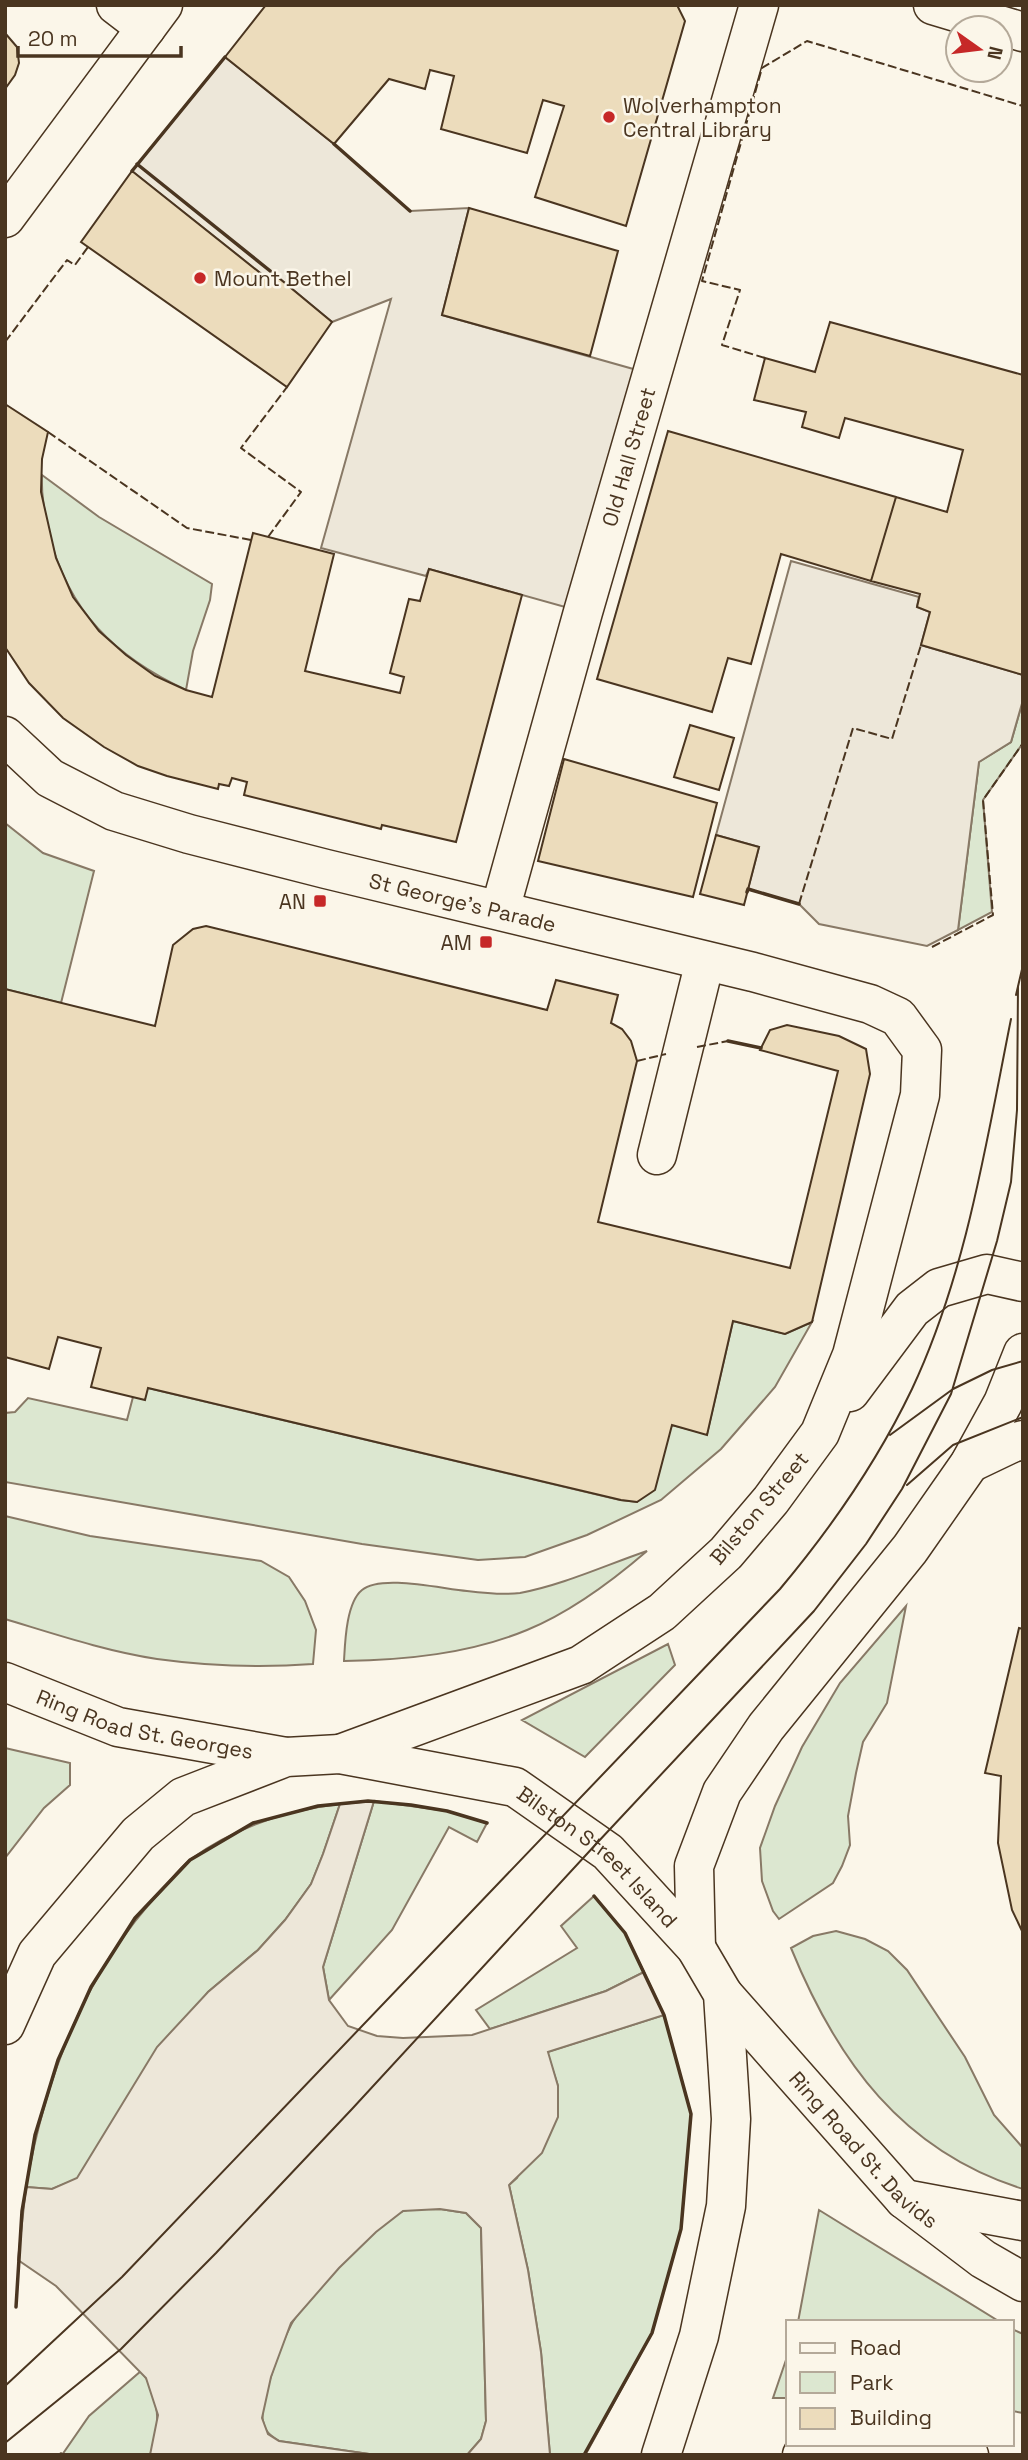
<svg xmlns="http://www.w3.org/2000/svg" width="1028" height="2460" viewBox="0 0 1028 2460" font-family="'Space Grotesk',sans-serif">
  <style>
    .green { fill: #dce7d0; stroke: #887966; stroke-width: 2 }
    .parking { fill: #ede7d9; stroke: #887966; stroke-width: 2 }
    .building { fill: #ecdcbc; stroke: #4a3520; stroke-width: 2 }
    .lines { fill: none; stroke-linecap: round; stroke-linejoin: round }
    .minor-casing { stroke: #4a3520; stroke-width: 41 }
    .highway-casing { stroke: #4a3520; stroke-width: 41 }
    .minor { stroke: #fbf6e9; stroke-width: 38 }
    .highway { stroke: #fbf6e9; stroke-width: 38 }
    .tram { stroke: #4a3520; stroke-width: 2 }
    .fence { stroke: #4a3520; stroke-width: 2; stroke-dasharray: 9 3.5; stroke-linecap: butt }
    .wall { stroke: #4a3520; stroke-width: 3.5 }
    .poi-dot { fill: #c62828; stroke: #fbf6e9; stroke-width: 2.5 }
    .labels { text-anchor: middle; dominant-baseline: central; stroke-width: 5; stroke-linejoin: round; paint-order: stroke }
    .poi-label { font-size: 21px; fill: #4a3520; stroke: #fbf6e9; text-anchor: start }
    .street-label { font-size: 21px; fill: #4a3520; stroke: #fbf6e9 }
  </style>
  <rect width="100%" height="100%" fill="#fbf6e9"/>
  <!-- green -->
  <path class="green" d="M42,475l57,42 113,67 -2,16 -17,51 -7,39c-71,-33 -118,-79 -137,-156 -4,-20 -8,-39 -7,-59z
    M1023,700v43l-40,57 9,112 -34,18 21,-168 32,-20z
    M5,823l38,30 51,18 -33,132 -56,-14z
    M733,1321l52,13 27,-12 -37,65 -54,62 -60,51 -74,35 -62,22 -47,3 -116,-16 -357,-62v-69l10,-1 13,-14 99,22 6,-23 15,-9 472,112 17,2 35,-77 35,9z
    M5,1516l85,20 171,25 28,16 16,24 11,29 -3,34c-51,4 -105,2 -156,-5 -52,-8 -102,-25 -152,-40z
    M647,1551c-36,31 -76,61 -120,79 -58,24 -122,30 -183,31 1,-18 2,-58 18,-71 19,-16 80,-1 105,1 16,2 37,4 53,2 43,-8 86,-28 127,-42z
    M906,1606l-19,97 -24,39 -7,31 -8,43 2,29 -8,21 -9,17 -54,36 -6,-8 -11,-30 -2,-33 15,-42 27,-59 38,-64z
    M668,1644l7,21 -90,92 -63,-37z
    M5,1748l65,15v22l-26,23 -39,50z
    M374,1801l73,10 40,12 -10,19 -28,-15 -57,103 -63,70 -6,-33z
    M340,1804l-17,50 -12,30 -26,36 -27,30 -50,42 -98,135 -33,52 -25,10 -26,-2c19,-109 59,-216 136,-297 9,-10 18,-23 29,-31 45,-32 95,-49 149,-55z
    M594,1896l31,37 19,39 -38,19 -116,38 -14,-19 101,-62 -16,-22z
    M836,1931l29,8 23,12 19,19 58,87 29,58 29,33v41c-121,-38 -186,-128 -232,-241l22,-12z
    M664,2015l27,99 -10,115 -29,104 -65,119 -3,3h-34l-9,-103 -13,-82 -19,-85 8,-7 41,-92 -11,-34z
    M440,2209l26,4 15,15 5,193 -5,18 -14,16h-91l-97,-14c-9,-6 -14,-9 -16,-20 -4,-18 19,-79 28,-96 11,-22 90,-105 112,-114 10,-4 26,-1 37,-2z
    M819,2210l181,112h-202z
    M1012,2329l11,5v79l-11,-2z
    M788,2354v44h-15z
    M141,2371c18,21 21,59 9,84h-88l27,-39z"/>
  <!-- parking -->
  <path class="parking" d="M225,57l109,87 76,67 59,-3 -27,107 209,59 -68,238 -154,-43 -3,7 -105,-28 70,-249 -59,23 -58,-48 -5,6 -137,-109z
    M791,561l128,36 -2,10 13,5 -9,33 102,30v25l-12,42 -32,20 -21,168 -31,16 -108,-22 -20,-20 -51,-15 11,-42 -43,-12z
    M374,1801l-51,166 6,33 19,26 29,10 26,2 69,-3 134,-44 38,-19 20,43 -116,37 10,34v31l-16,36 -33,32 19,85 13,82 9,103h-83l14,-16 5,-18 -5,-193 -15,-15 -26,-4 -37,2 -27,21 -37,36 -48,55 -20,54 -9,41 6,16 11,7 97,14h-226l8,-40 -12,-37 -90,-92 -38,-26 8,-73 26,2 25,-11 80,-131 51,-55 50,-42 27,-30 26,-36 12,-30 17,-50z"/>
  <!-- building -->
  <path class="building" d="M266,5h411l8,16 -59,205 -91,-29 29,-91 -21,-6 -16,53 -86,-24 13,-53 -24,-6 -5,19 -36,-10 -55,65 -109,-87z
    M5,33l12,14 2,16 -4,12 -10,14z
    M132,171l137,109 5,-6 58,48 -45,65 -206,-145z
    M469,208l149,43 -28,105 -148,-41z
    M830,322l193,53v300l-102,-30 9,-33 -13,-5 3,-13 -49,-13 25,-84 51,15 16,-62 -118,-32 -6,20 -37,-11 4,-15 -52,-12 11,-42 50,14z
    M5,404l43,28 -6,27 -1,33 15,66 17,39 26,34 27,24 29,21 31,14 26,7 41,-164 81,21 -29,117 95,22 4,-16 -14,-4 19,-74 11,2 9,-32 93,26 -66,247 -74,-17 -1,4 -137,-34 3,-13 -15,-4 -3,8 -10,-2 -1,5 -51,-13 -29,-10 -34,-19 -41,-29 -34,-35 -24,-36z
    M668,431l228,66 -25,84 -90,-27 -30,110 -23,-6 -16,54 -115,-33z
    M690,725l44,13 -15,52 -45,-13z
    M564,759l153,44 -24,94 -155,-36z
    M716,835l43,12 -15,58 -44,-11z
    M206,926l341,84 9,-30 62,15 -7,28 11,6 9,12 6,20 -39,161 192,46 48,-197 -78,-21 10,-20 17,-5 52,11 27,13 4,25 -58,248 -27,12 -52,-13 -26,114 -35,-10 -17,65 -18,12 -16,-2 -473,-112 -3,12 -54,-13 10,-39 -43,-11 -9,32 -44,-12v-368l150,37 18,-81 20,-16z
    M1019,1628l4,1v304l-11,-23 -14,-67 3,-67 -16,-3z"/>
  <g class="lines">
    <!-- minor casing -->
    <g class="minor-casing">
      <g id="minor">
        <path d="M116,5l30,23"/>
        <path d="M933,5l90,27"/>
        <path d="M5,218l158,-213"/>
        <path id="s1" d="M5,736l45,42 64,33 75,23 137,35 427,103 117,32 28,13 24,33 -2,45 -68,260 -32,78 -49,67 -45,53 -64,59 -81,53 -241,89"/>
        <path id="s2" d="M500,910l83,-298 176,-607"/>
        <path d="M657,1155l48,-194"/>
        <path d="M850,1392l62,-83 27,-21 48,-14 36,8"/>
        <path d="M970,1463l42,-20 11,-3"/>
        <path d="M696,1948l-2,-82 28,-74 44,-65 144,-178 60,-86 33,-60 20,-50"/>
        <path d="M904,2199l119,22"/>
      </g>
    </g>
    <!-- highway casing -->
    <g class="highway-casing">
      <g id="highway">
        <path id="s3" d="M5,1682l113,45 168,30"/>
        <path id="s4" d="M723,1994l181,205 79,60 40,23"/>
        <path id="s5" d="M5,2025l32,-71 101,-120 45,-37 103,-40 54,-3 175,33 93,65 88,96 27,46 8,125 -5,87 -27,130 -38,119"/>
        <path d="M802,2455l135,-5 32,5"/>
      </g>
    </g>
    <!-- minor -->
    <use href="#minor" class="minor"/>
    <!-- highway -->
    <use href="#highway" class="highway"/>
    <!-- tram -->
    <path class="tram" d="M1016,995l7,-30
      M890,1435l63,-46 39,-19 31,-9
      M907,1485l46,-40 70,-28
      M5,2386l117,-109 658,-688c52,-62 97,-127 132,-200 54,-115 74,-245 99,-370
      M5,2443l116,-94 95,-96 136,-144 245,-266 217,-232 52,-67 36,-55 49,-95 46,-153 14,-59 6,-72 1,-124"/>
    <!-- fence -->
    <path class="fence" d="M5,342l62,-82 8,5 13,-18
      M765,358l-43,-13 18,-55 -38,-9 60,-213 45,-27 216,65
      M48,432l139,96 64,12
      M268,537l33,-45 -60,-44 46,-61
      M799,904l54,-176 39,11 29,-94
      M932,947l61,-32 -10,-115 40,-57
      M697,1047l31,-6
      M637,1061l29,-7"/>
    <!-- wall -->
    <path class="wall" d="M334,144l76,67
      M137,164l137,110
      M132,171l93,-114
      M747,892l1,-3 51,15
      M728,1041l33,7
      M16,2307l6,-96 13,-76 23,-75 33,-73 44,-69 55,-58 63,-37 65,-17 50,-5 43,4 36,6 40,12
      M61,2454l1,1
      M584,2455l68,-122 29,-104 10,-115 -27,-99 -39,-82 -31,-37"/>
  </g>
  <!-- markers -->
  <g class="poi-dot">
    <circle cx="609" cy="117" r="7"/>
    <circle cx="200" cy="278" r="7"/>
    <rect x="313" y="894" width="14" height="14" rx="3.5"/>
    <rect x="479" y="935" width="14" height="14" rx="3.5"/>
  </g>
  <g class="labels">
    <!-- poi labels -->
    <g class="poi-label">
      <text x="623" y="105">Wolverhampton<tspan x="623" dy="24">Central Library</tspan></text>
      <text x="214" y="278">Mount Bethel</text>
      <text x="306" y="901" text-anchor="end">AN</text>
      <text x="472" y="942" text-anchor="end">AM</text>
    </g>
    <!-- street labels -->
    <g class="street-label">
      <text stroke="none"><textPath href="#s2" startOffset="471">Old Hall Street</textPath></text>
      <text stroke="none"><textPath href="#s1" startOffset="494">St George's Parade</textPath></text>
      <text transform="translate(759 1508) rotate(-50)">Bilston Street</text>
      <text stroke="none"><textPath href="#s3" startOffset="147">Ring Road St. Georges</textPath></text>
      <text stroke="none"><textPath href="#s5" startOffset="744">Bilston Street Island</textPath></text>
      <text stroke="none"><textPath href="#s4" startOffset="210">Ring Road St. Davids</textPath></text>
    </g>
  </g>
  <!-- border -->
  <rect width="1028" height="2460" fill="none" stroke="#4a3520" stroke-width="14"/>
  <!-- legend -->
  <rect x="786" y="2320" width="228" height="126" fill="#fbf6e9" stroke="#b4a999" stroke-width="2"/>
  <rect x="800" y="2343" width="35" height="10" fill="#fbf6e9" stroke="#b4a999" stroke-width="2"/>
  <text x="850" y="2355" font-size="21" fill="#4a3520">Road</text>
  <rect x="800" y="2372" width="35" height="21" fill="#dce7d0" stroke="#b4a999" stroke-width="2"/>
  <text x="850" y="2390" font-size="21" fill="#4a3520">Park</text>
  <rect x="800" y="2408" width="35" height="21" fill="#ecdcbc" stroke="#b4a999" stroke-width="2"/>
  <text x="850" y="2425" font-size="21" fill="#4a3520">Building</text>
  <!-- north arrow -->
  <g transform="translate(979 49) rotate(104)"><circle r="33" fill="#fbf6e9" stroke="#b4a999" stroke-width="2"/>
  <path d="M0-5L12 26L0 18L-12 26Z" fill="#c62828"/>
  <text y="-10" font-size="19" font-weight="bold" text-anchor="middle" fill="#4a3520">N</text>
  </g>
  <!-- scale -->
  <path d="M18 46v10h163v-10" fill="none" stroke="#4a3520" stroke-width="3.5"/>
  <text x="28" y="46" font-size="21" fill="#4a3520" stroke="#fbf6e9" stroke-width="5" paint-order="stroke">20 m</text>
</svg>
